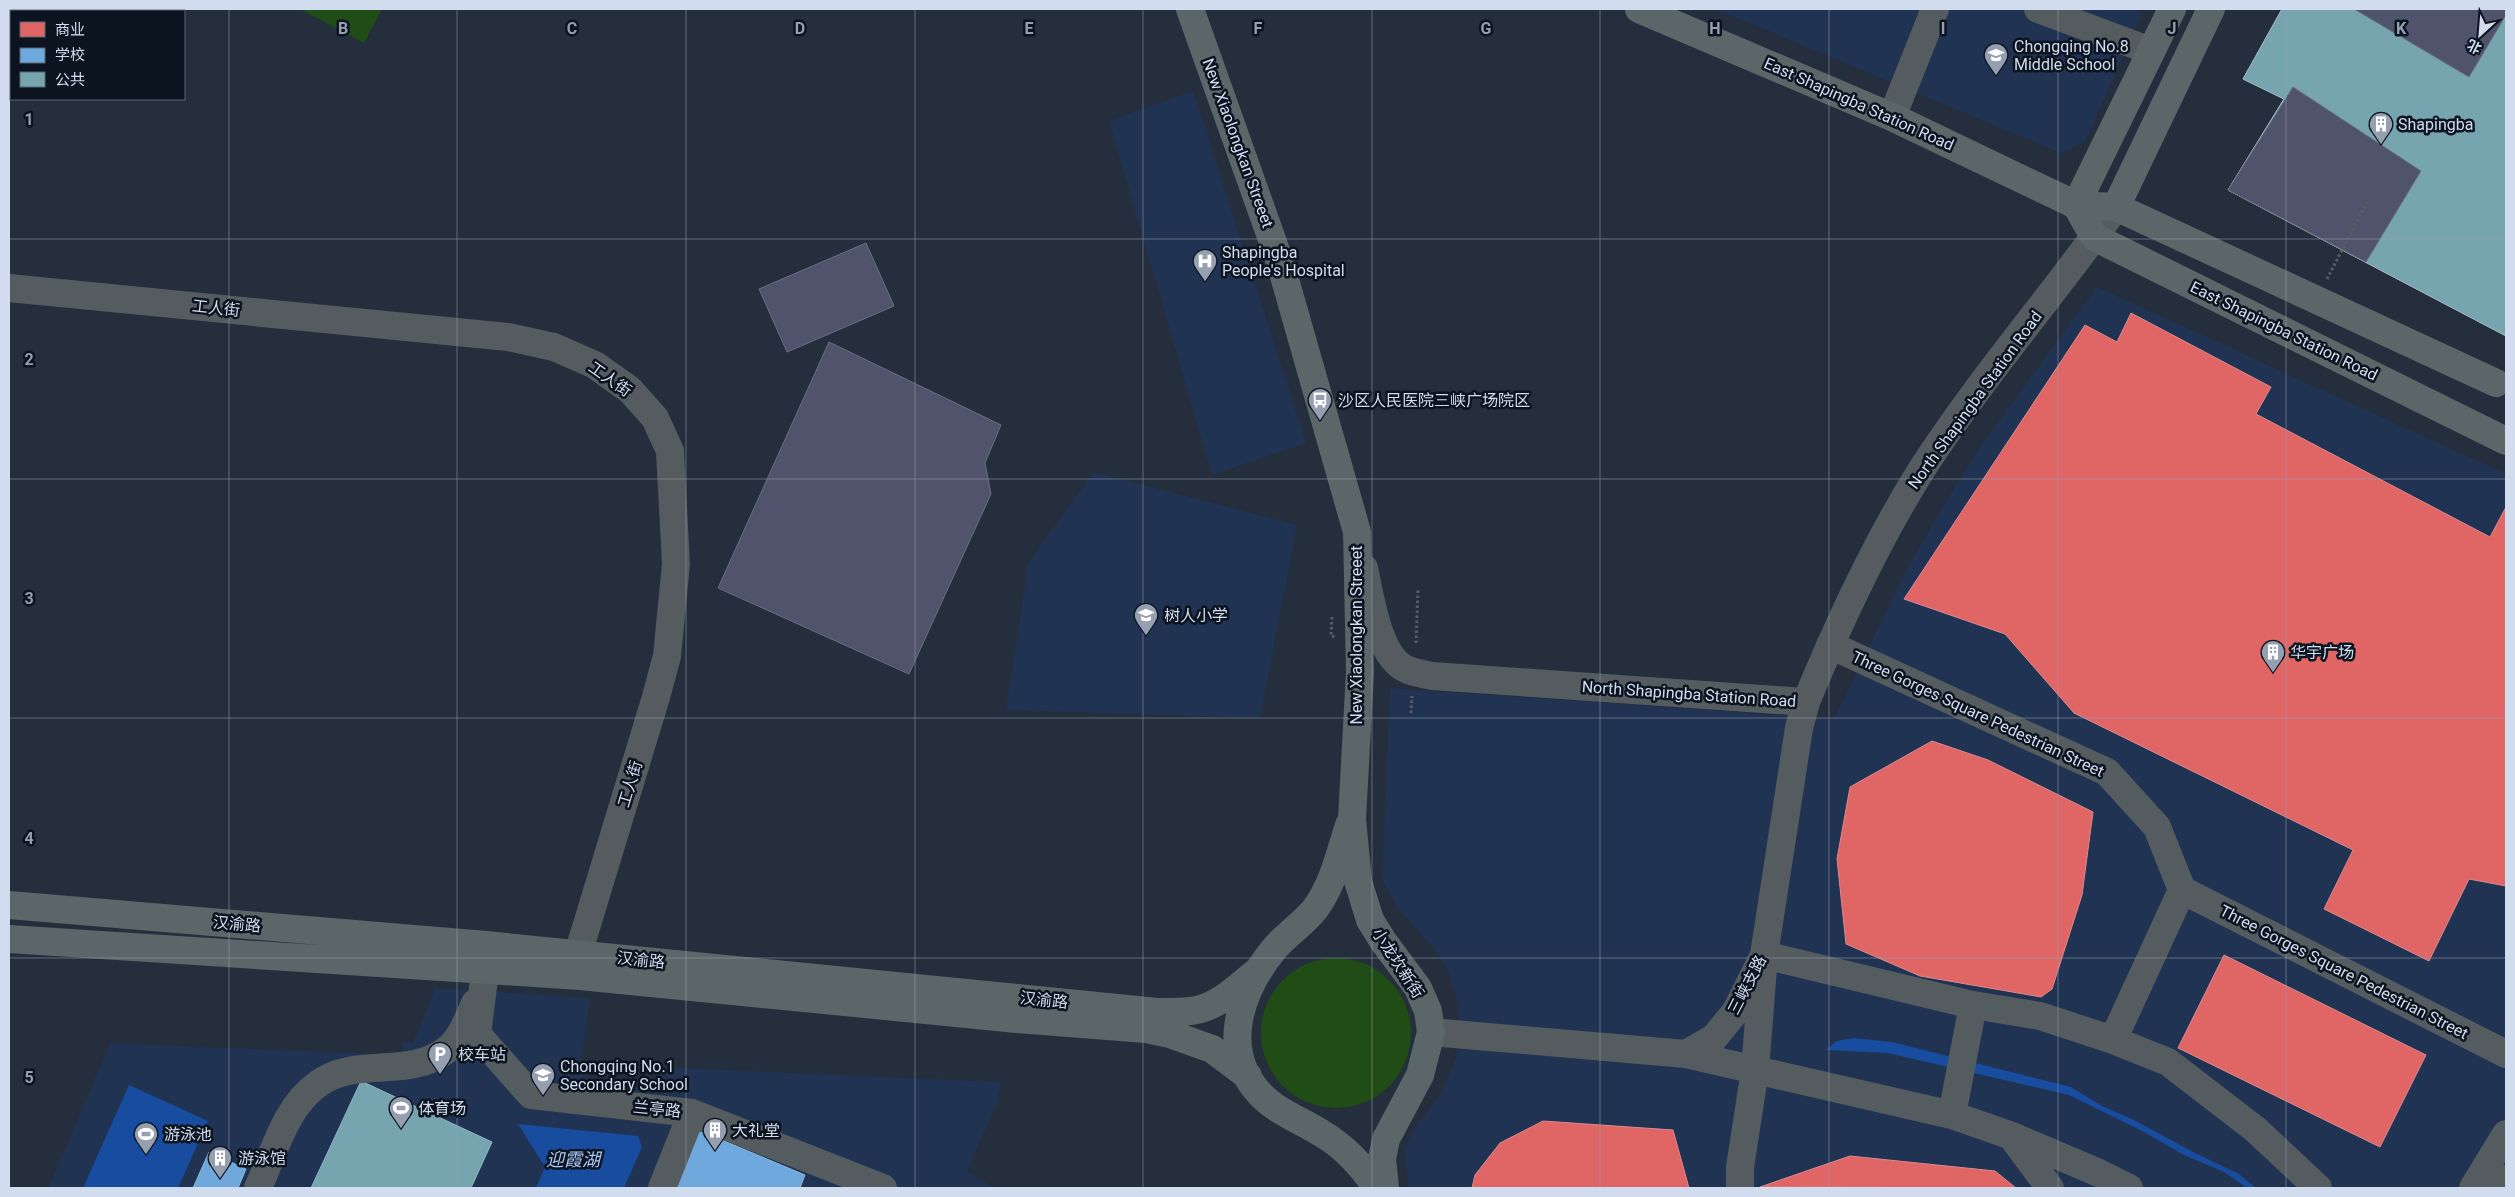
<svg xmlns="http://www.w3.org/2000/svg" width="2515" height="1197" viewBox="0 0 2515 1197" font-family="Roboto,'Noto Sans SC',sans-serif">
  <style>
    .built { fill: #213352 }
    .green { fill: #204d16 }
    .water { fill: #174c9f }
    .shops { fill: #e06666; stroke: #dc898f }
    .schools { fill: #6fa8dc; stroke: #8cb8e1 }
    .public { fill: #76a5af; stroke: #91b6c2 }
    .building { fill: #4f536c; stroke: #6b6f7d }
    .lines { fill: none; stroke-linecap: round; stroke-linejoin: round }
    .path { stroke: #575e63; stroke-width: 3; stroke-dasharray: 2.5 2.5; stroke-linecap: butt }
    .minor { stroke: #555c60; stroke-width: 28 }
    .major { stroke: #5b6668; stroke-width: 28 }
    .grid { fill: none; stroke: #959fb0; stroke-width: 1; stroke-opacity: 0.55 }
    .labels { text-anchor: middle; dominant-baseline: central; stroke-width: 5; stroke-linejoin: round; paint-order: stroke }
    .poi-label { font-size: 16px; fill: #d1dcee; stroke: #0c1420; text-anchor: start }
    .street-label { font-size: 16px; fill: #d1dcee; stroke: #0c1420 }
    .water-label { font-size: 18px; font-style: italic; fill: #abc9f8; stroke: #0c1420 }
    .grid-label { font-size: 16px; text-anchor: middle; font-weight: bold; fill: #959fb0; stroke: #0c1420; stroke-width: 5; stroke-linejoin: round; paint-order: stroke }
  </style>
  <rect width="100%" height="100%" fill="#252e3c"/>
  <!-- built -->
  <path class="built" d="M1716,9h417l9,4 -56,127 -25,13z
    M1193,91l113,352 -94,32 -103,-354z
    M2097,287l409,187v714h-1097l-5,-36 12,-26 25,-32 16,-38 2,-49 -10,-34 -13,-22 -39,-44 -15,-27 8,-192 444,31 73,-150 38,-66 37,-59z
    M1094,472l203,53 -37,193 -254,-8 22,-147z
    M435,988l155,10 -10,66 8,1 -3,15 70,6 2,-13 21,-5 323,14 -5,23 -29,66 27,17h-946l62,-145 290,12 3,-13 10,1z"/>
  <!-- green -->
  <path class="green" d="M300,9h82l-18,34z
    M1261 1033a75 75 0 1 1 150 0a75 75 0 1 1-150 0Z"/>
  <!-- water -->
  <path class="water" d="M1854,1038l38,4 179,45 31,19 32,14 61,33 44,21 17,14h-9l-23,-16 -40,-17 -40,-23 -75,-37 -181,-42 -62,-3 11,-9z
    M129,1085l79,36 -30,67h-95z
    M518,1124l120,12 4,11 -18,41h-88l9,-21z"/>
  <!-- shops -->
  <path class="shops" d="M2282,9h224v327l-278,-146 56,-91 -41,-20z
    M2131,313l140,74 -15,27 234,123 16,-30v379l-37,-7 -40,82 -105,-52 29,-59 -279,-137 -69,-79 -101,-35 181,-274 32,17z
    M1932,741l56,19 105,52 -11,83 -30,94 -11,8 -121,-21 -74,-32 -9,-85 13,-72z
    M2224,955l202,100 -46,92 -202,-99z
    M1543,1121l130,9 16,58h-217l3,-13 25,-32z
    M1850,1156l145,15 21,17 -256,-1z"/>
  <!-- schools -->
  <path class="schools" d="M691,1127l114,48 -5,13h-131z
    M209,1152l37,17 -8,19h-45z"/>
  <!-- public -->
  <path class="public" d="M2282,9h224v327l-278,-146 56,-91 -41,-20z
    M361,1081l131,61 -21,46h-160z"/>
  <!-- building -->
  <path class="building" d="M2354,9h152v6l-37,62z
    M2293,87l128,84 -55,91 -138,-72z
    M866,243l28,63 -107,46 -28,-63z
    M829,342l172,83 -16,38 6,31 -82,180 -191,-86z"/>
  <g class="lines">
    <!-- path -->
    <path class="path" d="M2327,279l40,-77
      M1332,617l-1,19 4,1
      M1416,643l2,-54
      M1411,713l1,-17"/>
    <!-- minor -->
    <path class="minor" d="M2038,9l113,42
      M1892,117l43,-108
      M9,288l499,49 46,10 41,18 35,25 25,28 15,33 6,113 -9,92 -11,41 -78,257
      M1364,568c6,27 14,89 42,101 8,4 18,5 26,7l374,26c33,-80 70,-160 116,-233 59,-91 131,-174 194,-262
      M1830,645l277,127 50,55 25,63 324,164
      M485,971l-8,63 54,61 161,18 191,75
      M1431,1032l255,22 28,-16 22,-27 28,-56 35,-227 7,-26
      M2113,1040l69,-150
      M1686,1054l266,61 60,21 87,37 30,15
      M1952,1115l21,-110
      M2012,1137l38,51
      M2486,1168l20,17
      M258,1188c16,-35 27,-81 60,-104 37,-28 90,-5 127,-33 15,-10 23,-32 30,-48
      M662,1188l30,-75
      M1740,1188v-21l15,-97 9,-115 209,50 67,11 73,24 55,22 87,67 63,59
      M2473,1188l33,-54"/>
    <!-- major -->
    <path class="major" d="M1190,9l90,253 77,270 3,140 -8,147 6,62 12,39 13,21 35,47 10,23 3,21 -11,43 -34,64 -4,20 3,29
      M1639,9l253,108 184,88 40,2 380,176
      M2076,205l18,32 412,204
      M2076,205l96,-196
      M2116,207l95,-198
      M1349,825c-9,28 -16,60 -34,84 -12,15 -29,26 -41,40 -34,42 -55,101 -14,145 17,18 40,26 61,39 24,14 40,32 56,55
      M9,905l477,40 671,67c15,0 33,1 47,-4 21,-7 39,-26 56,-39
      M9,939l571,37 437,43 129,10 24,5 42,15 36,27"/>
  </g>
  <!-- grid -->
  <path class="grid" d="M229,9v1179M457,9v1179M686,9v1179M915,9v1179M1143,9v1179M1372,9v1179M1600,9v1179M1829,9v1179M2058,9v1179M2286,9v1179M9,239h2497M9,479h2497M9,718h2497M9,958h2497"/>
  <!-- icons -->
  <defs>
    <g id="school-pin" transform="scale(1.25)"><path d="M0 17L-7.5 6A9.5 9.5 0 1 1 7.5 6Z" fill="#959fb0" stroke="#0c1420"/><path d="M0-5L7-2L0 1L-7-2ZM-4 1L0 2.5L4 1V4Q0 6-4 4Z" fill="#fff"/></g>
    <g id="building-pin" transform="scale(1.25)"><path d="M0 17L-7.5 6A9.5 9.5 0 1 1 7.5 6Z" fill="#959fb0" stroke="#0c1420"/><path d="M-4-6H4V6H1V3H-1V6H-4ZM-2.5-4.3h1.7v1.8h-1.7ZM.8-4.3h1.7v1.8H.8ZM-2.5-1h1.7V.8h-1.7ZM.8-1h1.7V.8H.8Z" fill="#fff"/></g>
    <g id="hospital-pin" transform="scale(1.25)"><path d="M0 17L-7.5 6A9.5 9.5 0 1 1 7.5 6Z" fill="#959fb0" stroke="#0c1420"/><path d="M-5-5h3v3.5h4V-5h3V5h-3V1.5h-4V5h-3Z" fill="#fff"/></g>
    <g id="bus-pin" transform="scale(1.25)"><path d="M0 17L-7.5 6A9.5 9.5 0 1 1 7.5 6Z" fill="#959fb0" stroke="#0c1420"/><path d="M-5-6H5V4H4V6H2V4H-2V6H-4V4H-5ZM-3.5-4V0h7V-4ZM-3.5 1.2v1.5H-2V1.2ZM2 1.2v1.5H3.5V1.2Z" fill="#fff"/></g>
    <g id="parking-pin" transform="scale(1.25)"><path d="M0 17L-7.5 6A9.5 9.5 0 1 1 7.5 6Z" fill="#959fb0" stroke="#0c1420"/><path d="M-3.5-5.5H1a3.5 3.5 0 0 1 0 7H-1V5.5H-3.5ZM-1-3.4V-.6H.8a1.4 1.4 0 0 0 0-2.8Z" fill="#fff"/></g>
    <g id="stadium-pin" transform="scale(1.25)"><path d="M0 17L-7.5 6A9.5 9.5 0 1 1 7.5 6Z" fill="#959fb0" stroke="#0c1420"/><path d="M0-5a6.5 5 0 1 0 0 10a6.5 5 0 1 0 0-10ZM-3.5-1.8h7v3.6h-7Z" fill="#fff"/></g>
  </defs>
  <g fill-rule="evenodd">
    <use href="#school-pin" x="1996" y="55"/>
    <use href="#building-pin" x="2381" y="124"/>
    <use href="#hospital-pin" x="1205" y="261"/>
    <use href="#bus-pin" x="1320" y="400"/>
    <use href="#school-pin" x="1146" y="615"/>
    <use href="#building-pin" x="2273" y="652"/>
    <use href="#parking-pin" x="440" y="1054"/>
    <use href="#school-pin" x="543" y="1075"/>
    <use href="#stadium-pin" x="401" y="1108"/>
    <use href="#building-pin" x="715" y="1130"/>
    <use href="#stadium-pin" x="146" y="1134"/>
    <use href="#building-pin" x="220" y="1158"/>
  </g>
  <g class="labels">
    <!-- poi labels -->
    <g class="poi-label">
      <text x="2014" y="46">Chongqing No.8<tspan x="2014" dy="18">Middle School</tspan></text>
      <text x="2398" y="124">Shapingba</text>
      <text x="1222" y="252">Shapingba<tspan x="1222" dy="18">People's Hospital</tspan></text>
      <text x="1338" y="400">沙区人民医院三峡广场院区</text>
      <text x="1164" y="615">树人小学</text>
      <text x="2290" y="652">华宇广场</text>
      <text x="458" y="1054">校车站</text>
      <text x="560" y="1066">Chongqing No.1<tspan x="560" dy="18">Secondary School</tspan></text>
      <text x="418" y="1108">体育场</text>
      <text x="732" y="1130">大礼堂</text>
      <text x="164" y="1134">游泳池</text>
      <text x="238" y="1158">游泳馆</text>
    </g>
    <!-- street labels -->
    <g class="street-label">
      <text transform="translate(1859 104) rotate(24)">East Shapingba Station Road</text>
      <text transform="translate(1238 143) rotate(70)">New Xiaolongkan Streeet</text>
      <text transform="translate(216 308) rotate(6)">工人街</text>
      <text transform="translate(2284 331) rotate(26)">East Shapingba Station Road</text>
      <text transform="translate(610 379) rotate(35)">工人街</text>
      <text transform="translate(1975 400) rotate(-54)">North Shapingba Station Road</text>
      <text transform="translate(1356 635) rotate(-90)">New Xiaolongkan Streeet</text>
      <text transform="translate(1689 694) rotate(4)">North Shapingba Station Road</text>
      <text transform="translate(1978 714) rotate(25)">Three Gorges Square Pedestrian Street</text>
      <text transform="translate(630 784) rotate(-73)">工人街</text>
      <text transform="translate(237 924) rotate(5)">汉渝路</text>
      <text transform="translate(641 960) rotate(6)">汉渝路</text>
      <text transform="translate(1398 963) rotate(57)">小龙坎新街</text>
      <text transform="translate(2344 972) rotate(27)">Three Gorges Square Pedestrian Street</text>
      <text transform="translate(1747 985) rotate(-63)">三峡支路</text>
      <text transform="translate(1044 1000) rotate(6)">汉渝路</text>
      <text transform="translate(657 1109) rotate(6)">兰亭路</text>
    </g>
    <!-- water labels -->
    <g class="water-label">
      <text x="573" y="1159">迎霞湖</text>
    </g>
  </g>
  <g class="grid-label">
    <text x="343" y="34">B</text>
    <text x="572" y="34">C</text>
    <text x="800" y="34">D</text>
    <text x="1029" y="34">E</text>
    <text x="1258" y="34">F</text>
    <text x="1486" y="34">G</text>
    <text x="1715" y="34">H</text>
    <text x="1943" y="34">I</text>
    <text x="2172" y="34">J</text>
    <text x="2401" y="34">K</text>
    <text x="29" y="125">1</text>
    <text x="29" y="365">2</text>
    <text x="29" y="604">3</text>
    <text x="29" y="844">4</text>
    <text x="29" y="1083">5</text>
  </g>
  <!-- border -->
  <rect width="2515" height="1197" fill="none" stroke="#d1dcee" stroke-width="20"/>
  <!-- legend -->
  <rect x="10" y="10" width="175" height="90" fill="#0c1420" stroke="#5b6472"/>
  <rect x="20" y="22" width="25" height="15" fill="#e06666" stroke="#5b6472"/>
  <text x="55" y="35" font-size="15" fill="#d1dcee">商业</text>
  <rect x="20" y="48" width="25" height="15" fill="#6fa8dc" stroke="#5b6472"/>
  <text x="55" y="60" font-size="15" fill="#d1dcee">学校</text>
  <rect x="20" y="72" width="25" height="15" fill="#76a5af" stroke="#5b6472"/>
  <text x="55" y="85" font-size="15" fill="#d1dcee">公共</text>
  <!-- north arrow -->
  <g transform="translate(2480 35) rotate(206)" stroke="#0c1420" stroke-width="4" paint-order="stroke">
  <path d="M0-4L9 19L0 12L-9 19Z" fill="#d1dcee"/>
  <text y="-8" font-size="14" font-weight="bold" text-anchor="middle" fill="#d1dcee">北</text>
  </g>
</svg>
